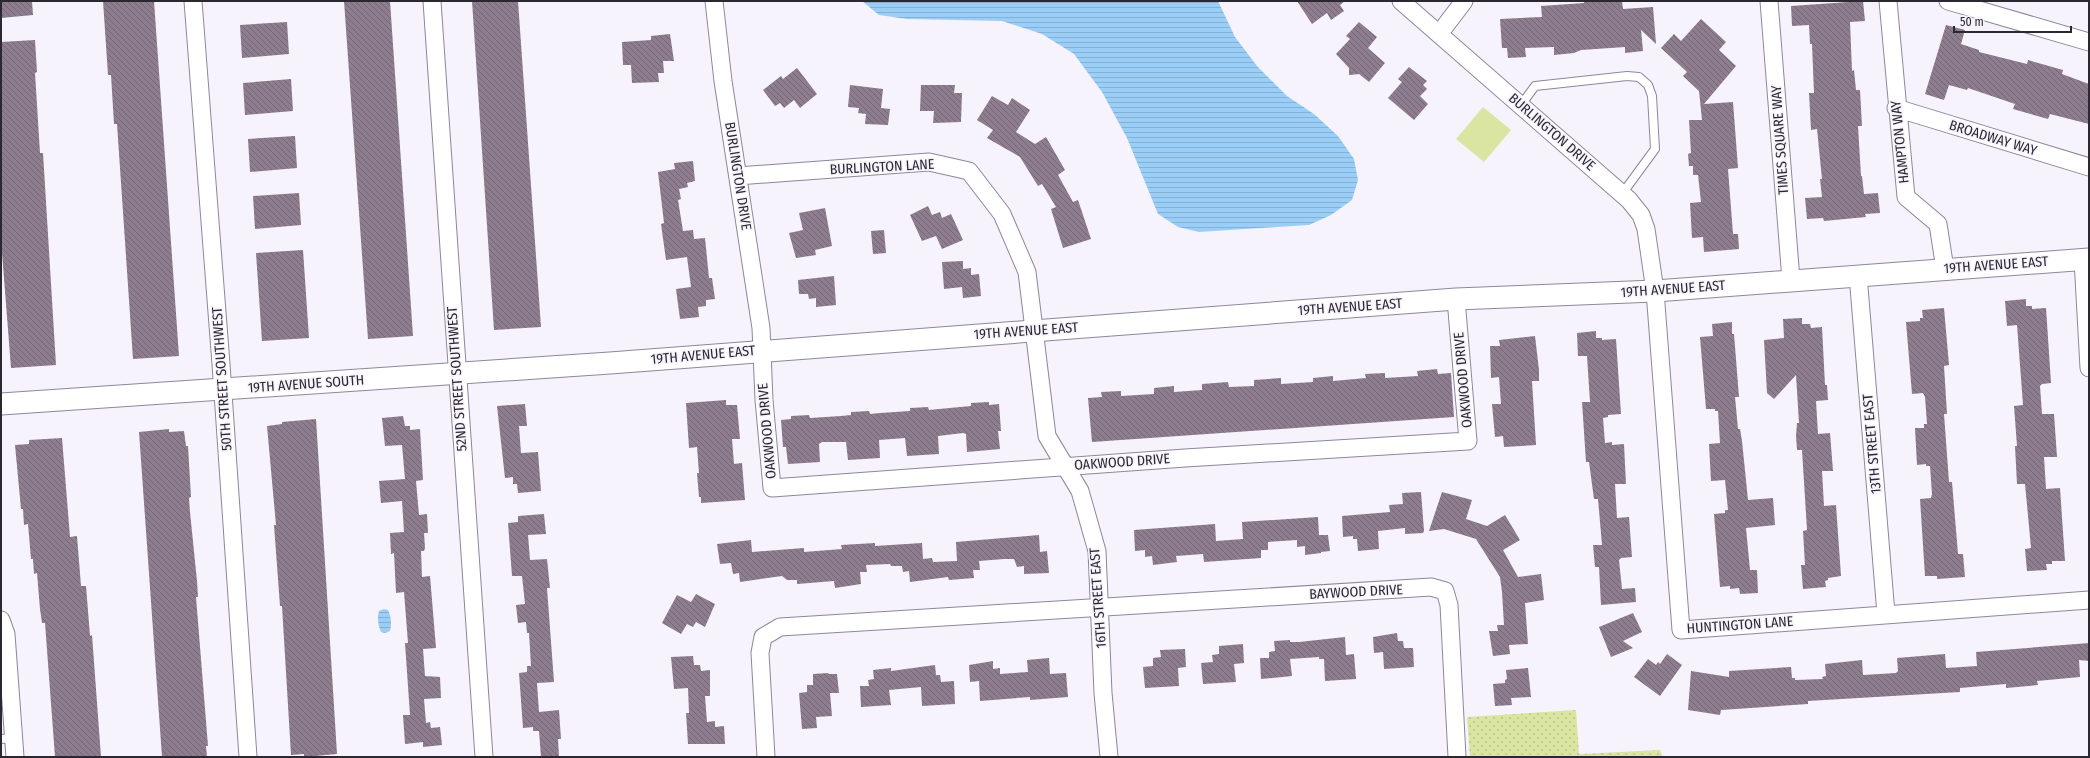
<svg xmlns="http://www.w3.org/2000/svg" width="2090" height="758" viewBox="0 0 2090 758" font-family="'Fira Sans Condensed',sans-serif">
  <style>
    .park { fill: url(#park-dots) }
    .pitch { fill: #d9e5a0 }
    .water { fill: url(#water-rules) }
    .building { fill: url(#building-back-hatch) }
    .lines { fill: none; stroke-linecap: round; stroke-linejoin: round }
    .service-casing { stroke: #8e869a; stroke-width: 10 }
    .minor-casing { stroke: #8e869a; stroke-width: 19 }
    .tertiary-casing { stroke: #8e869a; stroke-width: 23 }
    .service { stroke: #fff; stroke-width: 8 }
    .minor { stroke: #fff; stroke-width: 17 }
    .tertiary { stroke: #fff; stroke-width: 21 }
    .labels { text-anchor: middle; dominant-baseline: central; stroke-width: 3; stroke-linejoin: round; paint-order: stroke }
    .street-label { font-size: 14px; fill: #2c2831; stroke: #f7f3fc }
  </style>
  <defs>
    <pattern id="park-dots" width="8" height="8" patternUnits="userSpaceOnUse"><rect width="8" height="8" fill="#d9e5a0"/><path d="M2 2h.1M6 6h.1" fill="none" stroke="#bac48a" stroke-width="1.8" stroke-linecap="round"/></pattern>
    <pattern id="water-rules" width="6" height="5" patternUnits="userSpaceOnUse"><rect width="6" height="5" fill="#9acef7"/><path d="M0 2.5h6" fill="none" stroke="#85b1d4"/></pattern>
    <pattern id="building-back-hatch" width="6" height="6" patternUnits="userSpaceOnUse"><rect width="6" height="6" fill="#8d7d8e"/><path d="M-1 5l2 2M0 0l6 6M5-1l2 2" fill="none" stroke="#736675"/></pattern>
  </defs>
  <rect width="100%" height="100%" fill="#f7f3fc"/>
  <!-- park -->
  <path class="park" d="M1576,710l3,44 81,-4 3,7h-193l-3,-40z"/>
  <!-- pitch -->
  <path class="pitch" d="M1483,107l28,23 -27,32 -28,-23z"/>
  <!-- water -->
  <path class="water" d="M862,1h356l17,36 22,29 30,30 27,18 24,22 16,23 4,21 -6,20 -21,15 -22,10 -110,7 -21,-5 -20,-13 -31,-76 -25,-46 -28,-38 -32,-20 -40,-13 -95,-2 -28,-4z
    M384,609l4,1c3,6 4,14 2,21l-5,2 -4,-1c-3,-7 -4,-14 -2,-21z"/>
  <!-- building -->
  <path class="building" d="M1,1h31l1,14 -32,3z
    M103,1h51l25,355 -46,3 -16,-235h-3l-3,-49h-3z
    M344,1h46l23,335 -45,3z
    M472,1h46l23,326 -47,3z
    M1297,1h48l-5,4 4,6 -13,9 -4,-7 -15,11z
    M1584,1h38l1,8 30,-2 3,37 -15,-14 2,21 -18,2v-6l-44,3 -7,3 -20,2v-8l-29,1 1,9 -18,1 -1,-10h-5l-2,-29 42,-2 -1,-11 43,-3z
    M1863,1l2,20 -15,1 2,49 2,-1 2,20h4l2,36h-4l3,50h1l2,18 14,-1 2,20 -15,1 1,3 -42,4 -1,-3 -16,1 -2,-21 17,-1 -2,-18h2l-5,-50 -6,1 -2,-37h5l-2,-49h-2l-1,-19 -17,1 -1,-20z
    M1701,19l25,23 -7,8 17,16 -32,38 29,-2 5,66 -10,1 5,65h5l1,15 -35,3 -1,-15 -11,1 -2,-35 11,-1 -3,-27h-5v-9h-4l-1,-12 3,-1 -2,-33h13l-3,-29 -16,-15 4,-4 -26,-24 13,-14 7,7z
    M287,22l2,32 -47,4 -2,-33z
    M1359,22l18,15 -9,11 17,15 -16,19 -10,-8 -10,1v-7l-13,-14 14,-15 -4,-3z
    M1946,25l19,5 -4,14 18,6v2l48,12 1,-4 35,10 -1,4 27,10v40l-39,-10 -2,5 -35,-10 2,-5 -47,-16 -1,2 -18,-5 -5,15 -19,-6z
    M670,34l4,27h-11l1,12h-6l1,9 -27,1 -1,-18h-8l-1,-23 29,-2v-4z
    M35,40l2,32 -2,1 5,80h3l13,212 -45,3 -10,-128v-198z
    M1409,67l18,14 -4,4 4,4 -7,7 8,8 -14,16 -26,-22 14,-16 -4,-3z
    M797,68l20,26 -17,14 -6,-8 -10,8 -4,-5 -5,3 -12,-16 18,-14 2,3z
    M291,79l2,32 -48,4 -2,-32z
    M850,85l33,4 -2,19 9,1 -2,16 -23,-1 1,-10 -8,-1 1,-5 -11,-1z
    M921,85h34l-1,8h8l-1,29 -28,1 1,-12h-14z
    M992,96l16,9 4,-7 18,12 -14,22 19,12 11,-7 19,33 -7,5 15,27 5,-2 13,39 -28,9 -12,-39 5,-2 -14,-23 -4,2 -18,-29 -33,-19 6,-8 -16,-10z
    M295,136l2,32 -47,4 -2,-33z
    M693,161l2,20 -8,2 1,4 -9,2 2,10 -3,1 5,31 10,-1 1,9 11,-1 4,40h3l3,21 -9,1v6l-8,1 1,10 -19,2 -4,-30 15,-2 -4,-30 -21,3 -5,-36 3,-1 -6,-51 17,-3 -1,-6z
    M299,193l2,32 -46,4 -2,-33z
    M928,206l4,9 8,-3 2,6 9,-4 12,26 -21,9 -6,-13 -14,5 -12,-26z
    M825,208l7,38 -17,4 1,5 -20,3 -7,-25 14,-3 -4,-17z
    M884,230l2,23 -13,1 -2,-23z
    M303,250l6,88 -47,3 -6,-88z
    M963,261v8l8,-1v7l8,-1 2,22 -18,2 -1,-11 -18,2 -2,-27z
    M834,276l2,29 -20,2v-9l-7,1 -1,-5h-9l-1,-14z
    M2026,299v7h6v3l14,-1 5,75 -9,1 -2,2 2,28h12l3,43h-13l2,32 14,-1 5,73h-13v3h-6l1,6 -20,1 -2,-22 6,-1 -4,-43 -2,-21h-8l-2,-38h2l-3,-40 9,-1 -6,-80 -10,1 -2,-25z
    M1944,308l5,57 -5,1 3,48h-3l5,68h3l6,72h5l2,23 -28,2v-3h-12l-5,-77 11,-1 1,-4 -2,-28h-4v-2l-9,1 -2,-37h9v-4h3l-2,-27 -2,-4 -11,1 -6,-72 14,-1v-3h3l-1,-8z
    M1802,318v6h8l1,4 11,-1 3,58h2l1,15 -12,1 2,33 12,-1 3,38h-11l2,35 12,-1 5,71 -13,2v2l-3,1 1,6 -23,2 -2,-24h4l-2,-34 4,-1 -5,-80h-5l-1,-14 1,-13h2l-3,-48 -22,24 -7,-6 -3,-53 20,-2 -1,-19z
    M1732,322v12h2l5,63h-4l3,32h2l2,12 6,59 25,-2 2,27 -29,3 4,42h7l1,23 -18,1 -1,-6 -9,1v-3l-10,1 -6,-73 11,-1v-3h3l-3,-30 -14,1 -2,-37 11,-1 -2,-32h-3v-2h-9l-6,-72 13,-1 -1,-12z
    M1596,331v7h6v2l14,-1 5,75 -13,1v2l-5,1 2,25 7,-1v3l12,-1 2,40h-11l2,34 12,-1 3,40 -11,1 -2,2 3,29 13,-1 1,14 -35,3 -2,-38h-4l-2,-22h9l-4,-46h-4l-5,-37h-3l-4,-60h8l-3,-46h-9l-1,-23z
    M1535,336l4,34v11h-7l4,64 -32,2 -1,-11 -8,1 -3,-33h9l-2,-27 -8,1 -1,-32h10l-1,-6z
    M1437,369l1,5 13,-1 3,44 -362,25 -4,-44 14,-1 -1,-5 20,-1v5l33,-2v-6l20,-2v6l28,-2v-6l26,-2 1,5 25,-1v-6l27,-2v6l32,-2v-4l20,-2v5l33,-3 -1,-4 20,-1v5l33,-2 -1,-5z
    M726,400v5h11l3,34h-8l2,25 8,-1 3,37 -44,3v-6h-2l-2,-24h2l-2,-26 -8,1 -3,-45z
    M989,402v3l10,-1 2,27h-3l2,18 -33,3 -1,-18 -3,-1 -25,3 1,18 -32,2 -2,-18 -26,2 1,18 -32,2 -2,-18h-24l-3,2 1,18 -32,2 -2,-17h-3l-2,-27 10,-1v-3l18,-1 1,3 31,-2 10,-1v-3l18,-1 1,3 10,-1 30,-2v-3l18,-1 1,3 10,-1 32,-3v-3z
    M525,404l2,22h-8l2,27 17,-1 3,39 -23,2 -1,-9h-4v-7l-8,1 -8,-72z
    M403,416l2,10h5v4l10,-1 3,51 -7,1 3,34 8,-1 1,19h-4l1,15 -1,3h-3l1,26 8,-1 6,72 -13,1 2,27 15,1 1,21 -17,1 2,24 4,-1 1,6 9,-1 2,18 -19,2v-5l-18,2 -2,-29h7l-5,-72h3l-4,-51 -8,1 -2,-40 -3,1 -1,-21 14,-1 -2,-31 -21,2 -2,-22 26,-2 -3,-34 -17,1 -3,-28z
    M316,419l21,335 -33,3v-3l-13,1 -9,-149h-2l-6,-81h2l-9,-99 15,-2v-2z
    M169,429v3l15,-1 2,15h2l3,51 -2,1 1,14 7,69 1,16h-2l12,149h-2l1,11h-45l-23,-325z
    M62,438l8,99 7,-1 4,50h5l4,50 2,-1 9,122h-46l-10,-134h-3l-2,-14 -3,-36 -3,1 -1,-15h-2l-3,-35 -4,1 -1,-16h-2l-6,-64 14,-1v-4z
    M1421,492l3,39 -1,2 -18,1v-6l-27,3 1,18 -21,2 -1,-12h-4v-3l-10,1 -1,-21 48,-4 -1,-7 14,-1 -1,-11z
    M1442,492l30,8 -6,19 21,7 18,-11 15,25 -17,10 15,27 23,-3 3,26 -19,3 3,41 -19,1 1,9 -17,2 -4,-25h9l-1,-6h7l-2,-33 -2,-15 -24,-38 -32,-10 -15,2z
    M544,514l2,20 -18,1 2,25 17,-1 3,29h-3l7,94 -17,1 2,29 20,-2 2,29h-3l1,18h-18l-2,-26h-6v-4l-10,1 -4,-55 8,-1v-6h4l-2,-33h-2l-1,-11 -8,1 -2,-18 9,-1 -3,-28h-10l-4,-53 10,-1v-6z
    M1318,517l1,18h9l2,16 -9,1v1l-16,2v-9l-8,1v-7l-29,2v8h-7v8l-57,4 -1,-8 -27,2 1,6 -24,3 -1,-9 -7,1v-7l-10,1 -1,-21 81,-6 1,17 27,-2 -1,-17z
    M1039,535l1,17 7,-1 2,22 -25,1v-8l-7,1 -3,-8h-10l-25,2 1,9h-7l1,8 -25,2 -1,-3 -38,5 -1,-11 -6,1 -1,-6h-11l-1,-2 -24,1 1,7h-7l1,12 -26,4 -1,-7 -37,3v-4h-10l-5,-4 -42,6 -1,-9 -6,1 -2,-11 -11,1 -3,-20 34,-4 1,12 52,-4v4l38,-3 -1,-4 34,-2v3l47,-3 1,16 9,-1 1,4 24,-1 -1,-19z
    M696,594l19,10 -10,23 -9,-5 -3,5 -6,-3 -6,10 -19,-11 15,-28 14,7z
    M1633,613l9,19 -19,9 10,7 -22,9 -12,-30z
    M1397,633l1,8h5l1,7h9l1,19 -30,2 -1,-17 -9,1 -1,-16z
    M1345,637l1,18 8,-1 2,25 -31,2 -1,-22h-5v-2l-29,2 2,17 -31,3 -1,-21h9v-6l6,-1 -1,-10 16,-1v2h9z
    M2089,643v18l-10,-1 1,17 -43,4 1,4 -32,3v-4l-46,4v4l-152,9v3l-87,6 -1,5 -32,-5 3,-39 38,6v-6l62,-4 1,11h3v2l28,-1 -1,-2 4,-1 -1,-12 37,-4 1,15 33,-2 2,-2 -1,-13 48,-4 1,14 31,-2 -1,-14z
    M1243,644l1,19 -10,1 2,18 -33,2 -2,-21 12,-1 -1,-7 7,-1v-8z
    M1185,649l1,18 -8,1 1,18 -34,2 -2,-21 10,-1v-8l8,-1 -1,-7z
    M1667,654l15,11 -22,31 -26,-19 14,-18 8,6 2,-3 2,2z
    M693,656l1,9h6l1,6 9,-1v26h-5l2,26 8,-1v6l9,-1 1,18h-37l-2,-31h3l-1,-25 -14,1 -3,-32z
    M1049,658l1,16 16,-1 2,24 -38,3v-3l-50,4 -1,-20 -9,1 -1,-17 24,-4v8l7,-1v6l28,-2 -1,-12z
    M935,665l1,10h4l1,7 13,-1 1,23 -33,2 -1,-19 -32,3 2,15 -30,2 -1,-21h9l-1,-6 6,-1 -1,-9 18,-2v3z
    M1528,668l3,29 -20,1 1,7 -17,1 -2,-22 12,-1v-3l2,-1 -1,-9z
    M828,673l1,1h8l2,19h-9l2,23 -16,1 1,11 -15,1 -3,-36 8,-1v-7h6v-11z"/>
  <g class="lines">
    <!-- service casing -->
    <g class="service-casing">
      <path id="service" d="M1521,105l14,-19 92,-10 12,1 9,8 4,11 3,53 -33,45
        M1,739l14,-1"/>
    </g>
    <!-- minor casing -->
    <g class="minor-casing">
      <path id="minor" d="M193,1l28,363 27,393
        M432,1l52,756
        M714,1l9,80 38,247 3,72 8,88 413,-30 283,-17 -12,-142
        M1401,1l228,199 12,15 5,14 9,62 26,339 408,-30
        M1769,1l22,279
        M1888,1l18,196 32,27 7,45
        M1948,1l141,41
        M1439,34l25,-33
        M1896,108l193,59
        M738,176l191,-14 40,9 33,43 25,58 20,164 33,55 17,60 6,142 6,64
        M2083,259l6,109
        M1858,275l28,339
        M1,620l5,14 9,123
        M766,757l-6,-104 3,-16 17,-10 651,-40 14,4 4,14 8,152"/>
    </g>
    <!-- tertiary casing -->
    <g class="tertiary-casing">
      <path id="tertiary" d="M1,404l609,-41 846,-64 199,-8 434,-32"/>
    </g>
    <!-- service -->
    <use href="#service" class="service"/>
    <!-- minor -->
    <use href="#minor" class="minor"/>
    <!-- tertiary -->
    <use href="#tertiary" class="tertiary"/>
  </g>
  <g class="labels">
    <!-- street labels -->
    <g class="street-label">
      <text transform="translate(1552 132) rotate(41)">BURLINGTON DRIVE</text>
      <text transform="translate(1993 138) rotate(17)">BROADWAY WAY</text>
      <text transform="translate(1780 140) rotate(-94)">TIMES SQUARE WAY</text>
      <text transform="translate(1900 142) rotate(-96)">HAMPTON WAY</text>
      <text transform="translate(882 167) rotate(-3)">BURLINGTON LANE</text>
      <text transform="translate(738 176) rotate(81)">BURLINGTON DRIVE</text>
      <text transform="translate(1996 265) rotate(-4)">19TH AVENUE EAST</text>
      <text transform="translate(1673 289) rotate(-4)">19TH AVENUE EAST</text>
      <text transform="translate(1350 307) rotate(-4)">19TH AVENUE EAST</text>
      <text transform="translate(1026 331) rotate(-4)">19TH AVENUE EAST</text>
      <text transform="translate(703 355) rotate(-5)">19TH AVENUE EAST</text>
      <text transform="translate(222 379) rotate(-94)">50TH STREET SOUTHWEST</text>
      <text transform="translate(457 379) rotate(-94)">52ND STREET SOUTHWEST</text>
      <text transform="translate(1463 380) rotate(-95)">OAKWOOD DRIVE</text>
      <text transform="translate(306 384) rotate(-4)">19TH AVENUE SOUTH</text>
      <text transform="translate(767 431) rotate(-95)">OAKWOOD DRIVE</text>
      <text transform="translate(1872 444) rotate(-95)">13TH STREET EAST</text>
      <text transform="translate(1122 462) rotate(-4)">OAKWOOD DRIVE</text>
      <text transform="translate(1356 592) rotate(-3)">BAYWOOD DRIVE</text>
      <text transform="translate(1098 598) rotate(-94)">16TH STREET EAST</text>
      <text transform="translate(1740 625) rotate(-4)">HUNTINGTON LANE</text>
    </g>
  </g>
  <!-- border -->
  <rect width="2090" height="758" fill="none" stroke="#2c2831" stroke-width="4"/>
  <!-- scale -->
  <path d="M1954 26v6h117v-6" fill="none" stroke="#2c2831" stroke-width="2"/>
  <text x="1960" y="26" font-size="12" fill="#2c2831" stroke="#f7f3fc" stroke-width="3" paint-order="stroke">50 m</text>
</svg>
